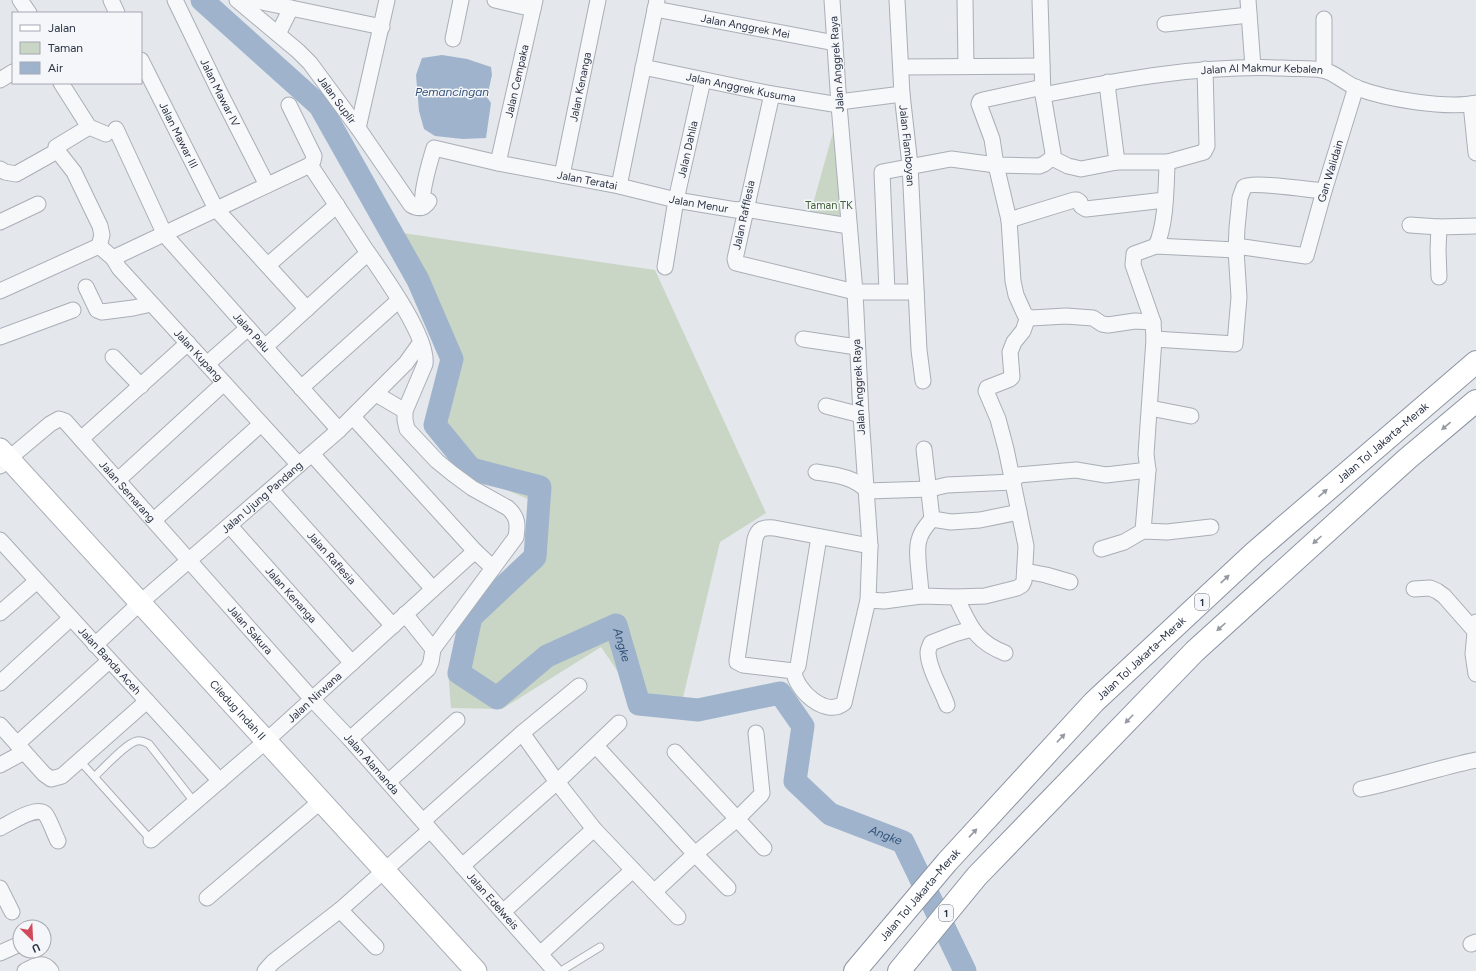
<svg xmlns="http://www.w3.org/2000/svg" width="1476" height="971" viewBox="0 0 1476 971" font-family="Figtree,sans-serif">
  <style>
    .green { fill: #c9d6c5 }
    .water { fill: #9fb4cc }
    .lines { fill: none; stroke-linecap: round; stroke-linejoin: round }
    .river { stroke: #9fb4cc; stroke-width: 23 }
    .lane-casing { stroke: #a9aeb7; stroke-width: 9 }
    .street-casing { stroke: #a9aeb7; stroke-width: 17 }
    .secondary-casing { stroke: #a9aeb7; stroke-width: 23 }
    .highway-casing { stroke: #8b94a3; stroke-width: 24 }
    .lane { stroke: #f7f8fa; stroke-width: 7 }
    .street { stroke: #f7f8fa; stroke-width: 15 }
    .secondary { stroke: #fff; stroke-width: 21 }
    .highway { stroke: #fff; stroke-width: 22 }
    .oneway { fill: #959aa2 }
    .labels { text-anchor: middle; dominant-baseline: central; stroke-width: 3; stroke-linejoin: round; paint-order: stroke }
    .shield { fill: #f4f6f9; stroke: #676e7b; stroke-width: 1 }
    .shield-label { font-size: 10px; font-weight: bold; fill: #2b3445 }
    .street-label { font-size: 11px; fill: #2b3445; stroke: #f4f6f9 }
    .park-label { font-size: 11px; fill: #3f6138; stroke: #f4f6f9 }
    .water-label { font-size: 12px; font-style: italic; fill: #34527a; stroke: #f4f6f9 }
  </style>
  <rect width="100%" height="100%" fill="#e4e7ec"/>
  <!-- green -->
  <path class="green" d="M839,111l7,113 -37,-6z
    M389,231l266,39 111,243 -46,29 -40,168h-36l-43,-63 -99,62 -51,-1 -3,-38 47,-69 42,-48v-50l-86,-37 -10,-45 19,-57z"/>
  <!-- water -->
  <path class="water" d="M442,55l25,4 24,8 1,8 -5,22 4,6 -5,35 -23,1 -28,-3 -11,-7 -5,-18 -3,-36 6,-17z"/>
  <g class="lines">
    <!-- river -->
    <path class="river" id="s1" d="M202,0l118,106 98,174 34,79 -17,66 36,44 69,18 -5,70 -64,60 -12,56 38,25 50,-42 69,-31 23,79 59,6 82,-17 23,33 -8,55 35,33 73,28 62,129"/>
    <!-- lane casing -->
    <g class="lane-casing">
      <path id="lane" d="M80,761l71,79
        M95,776c9,-8 31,-33 42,-35 5,-1 8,1 12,3l46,59
        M561,971l39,-24"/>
    </g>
    <!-- street casing -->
    <g class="street-casing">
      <g id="street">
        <path d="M20,0l9,13"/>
        <path d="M111,0l6,13"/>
        <path id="s2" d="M175,0l43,89 49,96"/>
        <path id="s3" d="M237,0l61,51 12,12 48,65 53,77c7,4 13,4 18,-4"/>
        <path d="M252,0l130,27"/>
        <path d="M495,0l38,9"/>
        <path id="s4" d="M897,0l5,94 8,71 9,185 4,31"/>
        <path d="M965,0l1,66"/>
        <path d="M1248,0l5,67"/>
        <path id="s5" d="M655,9l180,34"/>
        <path d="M1324,19v51"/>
        <path d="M1165,24l84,-9"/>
        <path d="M278,34l13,-26"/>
        <path d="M453,39l8,-39"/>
        <path id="s6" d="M141,60l75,149 91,100"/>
        <path id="s7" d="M643,67l129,27 67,11"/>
        <path d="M901,67l141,-1"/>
        <path d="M0,80l13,-8"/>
        <path d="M1108,82v10l9,70"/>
        <path d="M61,83l28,44 17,7"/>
        <path d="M1043,87l-60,13 -3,1 -1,3 13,35 4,26 13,55 4,61 3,14 9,20 6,3 35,-2 27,2 9,6 6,1 27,-4 18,1"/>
        <path d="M772,94l-37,165 1,4 119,29h61"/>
        <path id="s8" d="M1043,95c81,-16 157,-30 240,-27 13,1 26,0 39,2 11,1 24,14 35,18 29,11 88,21 119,15"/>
        <path d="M839,102l63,-8"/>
        <path d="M1471,104l5,49"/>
        <path d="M289,105l25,51 -1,5 -3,4c18,27 36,54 54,82 16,23 65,90 61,117l-20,47v9l2,9 30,32 16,13 19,14 36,20c10,9 10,17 8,29l-83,112"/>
        <path d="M89,127l-33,20v2l18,23 26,54 2,9 -3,11"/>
        <path d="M358,128l29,-128"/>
        <path id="s9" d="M116,129l49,106 174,195"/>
        <path d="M1052,158l16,8 13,3 36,-7h51l36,-10 3,-6 -2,-77"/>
        <path id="s10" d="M498,163l37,-163"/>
        <path d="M0,169l5,3 11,2 41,-23"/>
        <path id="s11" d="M562,175l36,-175"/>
        <path d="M619,186l38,-186"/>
        <path id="s12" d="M423,207c-3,-13 7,-46 11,-59l64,15 121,23 57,14 60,10 9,-1 104,17"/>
        <path d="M1009,220l65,-20h3l3,2 1,4 5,3 79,-9"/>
        <path d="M0,222l38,-18"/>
        <path d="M1410,225l29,2 37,-1"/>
        <path d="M1439,227l-1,23 1,27"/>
        <path id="s13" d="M99,246l14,12 6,10 180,197"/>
        <path d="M1156,246c10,-21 10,-57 11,-81l1,-3"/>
        <path id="s14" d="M1236,246l70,10 18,-65 32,-104"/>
        <path d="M113,258l197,-93"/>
        <path d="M268,265l69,-60"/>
        <path id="s15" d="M665,267l11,-67 27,-120"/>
        <path d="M86,287l11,23 5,2 31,-4 18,-4"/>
        <path d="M0,291l99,-45"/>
        <path d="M887,291l-5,-119 69,-13 45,6 43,1 5,-2 8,-6 1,-5 -10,-58 -3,-95"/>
        <path d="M0,337l73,-27"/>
        <path d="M803,339l54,8"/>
        <path d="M1154,339l81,5 4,-47 -3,-47 1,-22 3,-30 4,-11c7,-6 67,3 80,4"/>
        <path d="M265,347l103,-94"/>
        <path d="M113,357l28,29"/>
        <path d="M207,364l41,-36"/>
        <path d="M301,388l98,-88"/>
        <path d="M376,394l29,17"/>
        <path d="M826,406l35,9"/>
        <path d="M1150,408l41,8"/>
        <path d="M353,417l122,134 18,17"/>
        <path d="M81,439l107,-96"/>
        <path d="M312,454l121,135"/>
        <path id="s16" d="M0,466l50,-42 9,-5 6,2 247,278 38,40 205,232"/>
        <path d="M816,472c18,3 38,4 51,19l63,-2 17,-4 66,-3"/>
        <path d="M118,480l106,-97"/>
        <path d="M1013,482l5,-7 58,-5 30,5 42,-5"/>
        <path id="s17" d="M271,490l122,136"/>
        <path d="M932,519l19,3 29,-2 39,-8"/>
        <path d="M154,520l107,-96"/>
        <path id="s18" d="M230,526l122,137"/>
        <path d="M1143,531l5,-61 -2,-16 8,-115 -1,-17 -20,-57 1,-11 22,-8 80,4"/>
        <path id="s19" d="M0,540l220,241"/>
        <path d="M1101,549l23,-7 19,-11 24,1 44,-5"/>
        <path d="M1025,571l21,4 24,7"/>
        <path d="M1414,589l16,-1 7,3 7,5 30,34"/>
        <path d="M921,596c0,-15 -6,-44 -2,-56 2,-9 8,-15 13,-21l-8,-70"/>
        <path d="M956,597c14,28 18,44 49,56"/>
        <path d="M868,600l16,1 37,-5 35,1 29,-1 32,-8 5,-3 2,-4 2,-35 -7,-34 -13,-63 -8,-30 -12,-28 1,-3 23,-9 2,-2 -2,-25 4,-10 9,-11 5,-14"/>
        <path d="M0,613l37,-32"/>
        <path d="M1476,622l-3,32 3,20"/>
        <path id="s20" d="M95,645l46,-43 198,-172 67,-67 15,-21"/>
        <path d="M794,671c1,19 32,47 50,32l24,-103 2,-54 -9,-131 -6,-123 -16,-187 -7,-105"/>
        <path d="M794,671l-51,-6 -6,-3v-2l18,-121c3,-11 9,-12 19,-11l96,18"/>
        <path d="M794,671l4,-5 21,-129"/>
        <path d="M0,683l71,-65"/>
        <path d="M947,705c-5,-15 -19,-37 -19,-53 0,-3 2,-6 3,-9l23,-9 18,-5"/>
        <path d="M0,725l44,49 7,5 11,-3 85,-75"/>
        <path d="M522,733l35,49 37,47 84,88"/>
        <path d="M350,739l78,-70 3,-7 2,-13 -28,-35"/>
        <path d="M17,744l92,-83"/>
        <path d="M596,746l99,108 33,34"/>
        <path d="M675,752l89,96"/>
        <path d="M0,765l24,-13"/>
        <path d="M388,782l69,-62"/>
        <path d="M1361,789c39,-8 76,-21 115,-29"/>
        <path d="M423,821l99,-88 57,-47"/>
        <path d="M0,828c10,-5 38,-24 46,-13 5,8 8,18 12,26"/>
        <path id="s21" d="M151,840l115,-99 209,-190"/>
        <path d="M462,866l95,-84 62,-59"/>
        <path d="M0,888l12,24"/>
        <path d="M654,892l41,-38 42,-35 24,-24 1,-2 -6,-60"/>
        <path d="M207,898l114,-97"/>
        <path d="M340,910l36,37"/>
        <path d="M503,912l91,-83"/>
        <path d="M1471,944l5,-2"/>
        <path d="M0,953l20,-9"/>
        <path d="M540,954l93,-84"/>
        <path d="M25,971c9,-5 18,-11 26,0"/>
        <path d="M265,971l8,-9 67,-52 90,-80"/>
      </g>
    </g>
    <!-- secondary casing -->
    <g class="secondary-casing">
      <g id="secondary">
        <path id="s22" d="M0,449l476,522"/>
      </g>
    </g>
    <!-- highway casing -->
    <g class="highway-casing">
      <g id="highway">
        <path id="s23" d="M855,971l92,-109 147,-160 161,-150 221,-190"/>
        <path d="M899,971l78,-95 218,-225 212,-192 69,-58"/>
      </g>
    </g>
    <!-- lane -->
    <use href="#lane" class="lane"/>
    <!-- street -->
    <use href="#street" class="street"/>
    <!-- secondary -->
    <use href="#secondary" class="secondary"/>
    <!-- highway -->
    <use href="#highway" class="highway"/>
  </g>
  <!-- one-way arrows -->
  <defs><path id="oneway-solid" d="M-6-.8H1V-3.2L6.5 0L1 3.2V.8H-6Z"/></defs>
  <g class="oneway">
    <use href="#oneway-solid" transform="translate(1446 426) rotate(140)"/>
    <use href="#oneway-solid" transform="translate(1323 493) rotate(-41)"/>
    <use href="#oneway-solid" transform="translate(1317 540) rotate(138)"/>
    <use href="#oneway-solid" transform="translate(1225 579) rotate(-43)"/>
    <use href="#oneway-solid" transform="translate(1221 627) rotate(138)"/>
    <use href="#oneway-solid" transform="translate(1129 719) rotate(134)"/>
    <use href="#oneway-solid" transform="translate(1061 738) rotate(-47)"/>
    <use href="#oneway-solid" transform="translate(973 833) rotate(-47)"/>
  </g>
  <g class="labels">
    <!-- shield labels -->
    <g class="shield">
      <rect x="1195" y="594" width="14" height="16" rx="3"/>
      <rect x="939" y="905" width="14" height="16" rx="3"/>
    </g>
    <g class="shield-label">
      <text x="1202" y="602">1</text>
      <text x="946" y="913">1</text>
    </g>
    <!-- street labels -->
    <g class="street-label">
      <text stroke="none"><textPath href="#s5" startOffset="92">Jalan Anggrek Mei</textPath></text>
      <text transform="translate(837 64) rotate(-94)">Jalan Anggrek Raya</text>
      <text stroke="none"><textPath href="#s8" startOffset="221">Jalan Al Makmur Kebalen</textPath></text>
      <text stroke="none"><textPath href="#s10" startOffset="84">Jalan Cempaka</textPath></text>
      <text stroke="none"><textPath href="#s11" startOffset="90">Jalan Kenanga</textPath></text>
      <text stroke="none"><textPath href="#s7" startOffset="100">Jalan Anggrek Kusuma</textPath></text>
      <text stroke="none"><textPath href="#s2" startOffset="103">Jalan Mawar IV</textPath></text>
      <text stroke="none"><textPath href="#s3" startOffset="142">Jalan Suplir</textPath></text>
      <text stroke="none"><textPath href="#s6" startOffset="84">Jalan Mawar III</textPath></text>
      <text stroke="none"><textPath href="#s4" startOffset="146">Jalan Flamboyan</textPath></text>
      <text stroke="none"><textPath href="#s15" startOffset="120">Jalan Dahlia</textPath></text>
      <text stroke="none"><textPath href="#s14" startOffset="159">Gan Walidain</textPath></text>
      <text stroke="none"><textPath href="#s12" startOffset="217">Jalan Teratai</textPath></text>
      <text stroke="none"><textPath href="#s12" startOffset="331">Jalan Menur</textPath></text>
      <text transform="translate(744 215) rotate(-78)">Jalan Rafflesia</text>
      <text stroke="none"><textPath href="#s9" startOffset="247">Jalan Palu</textPath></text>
      <text stroke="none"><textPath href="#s13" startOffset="148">Jalan Kupang</textPath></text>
      <text transform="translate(859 387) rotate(-93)">Jalan Anggrek Raya</text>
      <text stroke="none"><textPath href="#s23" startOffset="748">Jalan Tol Jakarta–Merak</textPath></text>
      <text stroke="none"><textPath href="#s16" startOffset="176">Jalan Semarang</textPath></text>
      <text stroke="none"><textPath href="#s20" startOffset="223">Jalan Ujung Pandang</textPath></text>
      <text stroke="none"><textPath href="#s17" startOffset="91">Jalan Raflesia</textPath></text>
      <text stroke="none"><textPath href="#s18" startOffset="92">Jalan Kenanga</textPath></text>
      <text stroke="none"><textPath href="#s16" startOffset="361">Jalan Sakura</textPath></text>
      <text stroke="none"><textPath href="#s23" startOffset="424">Jalan Tol Jakarta–Merak</textPath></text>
      <text stroke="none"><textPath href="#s19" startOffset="163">Jalan Banda Aceh</textPath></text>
      <text stroke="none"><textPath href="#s21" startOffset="217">Jalan Nirwana</textPath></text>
      <text stroke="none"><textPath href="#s22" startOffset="353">Ciledug Indah II</textPath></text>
      <text stroke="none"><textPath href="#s16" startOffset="542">Jalan Alamanda</textPath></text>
      <text stroke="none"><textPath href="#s23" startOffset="100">Jalan Tol Jakarta–Merak</textPath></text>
      <text stroke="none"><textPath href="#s16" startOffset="725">Jalan Edelweis</textPath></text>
    </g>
    <!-- park labels -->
    <g class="park-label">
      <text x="829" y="205">Taman TK</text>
    </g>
    <!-- water labels -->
    <g class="water-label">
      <text x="452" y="92">Pemancingan</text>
      <text stroke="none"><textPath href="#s1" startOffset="1063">Angke</textPath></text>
      <text stroke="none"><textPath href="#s1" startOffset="1471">Angke</textPath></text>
    </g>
  </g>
  <!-- legend -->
  <rect x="12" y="12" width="130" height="72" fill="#f4f6f9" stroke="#a4a8b1"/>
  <rect x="20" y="25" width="20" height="6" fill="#ffffff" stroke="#a4a8b1"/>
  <text x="48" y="32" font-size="12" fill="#2b3445">Jalan</text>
  <rect x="20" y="42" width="20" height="12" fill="#c9d6c5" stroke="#a4a8b1"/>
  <text x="48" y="52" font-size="12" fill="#2b3445">Taman</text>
  <rect x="20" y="62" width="20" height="12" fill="#9fb4cc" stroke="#a4a8b1"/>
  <text x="48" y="72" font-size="12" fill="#2b3445">Air</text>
  <!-- north arrow -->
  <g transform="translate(32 939) rotate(156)"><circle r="19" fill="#f4f6f9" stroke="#a4a8b1"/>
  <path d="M0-3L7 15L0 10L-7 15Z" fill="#d1495b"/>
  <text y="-6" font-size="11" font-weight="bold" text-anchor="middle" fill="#2b3445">U</text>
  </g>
</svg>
